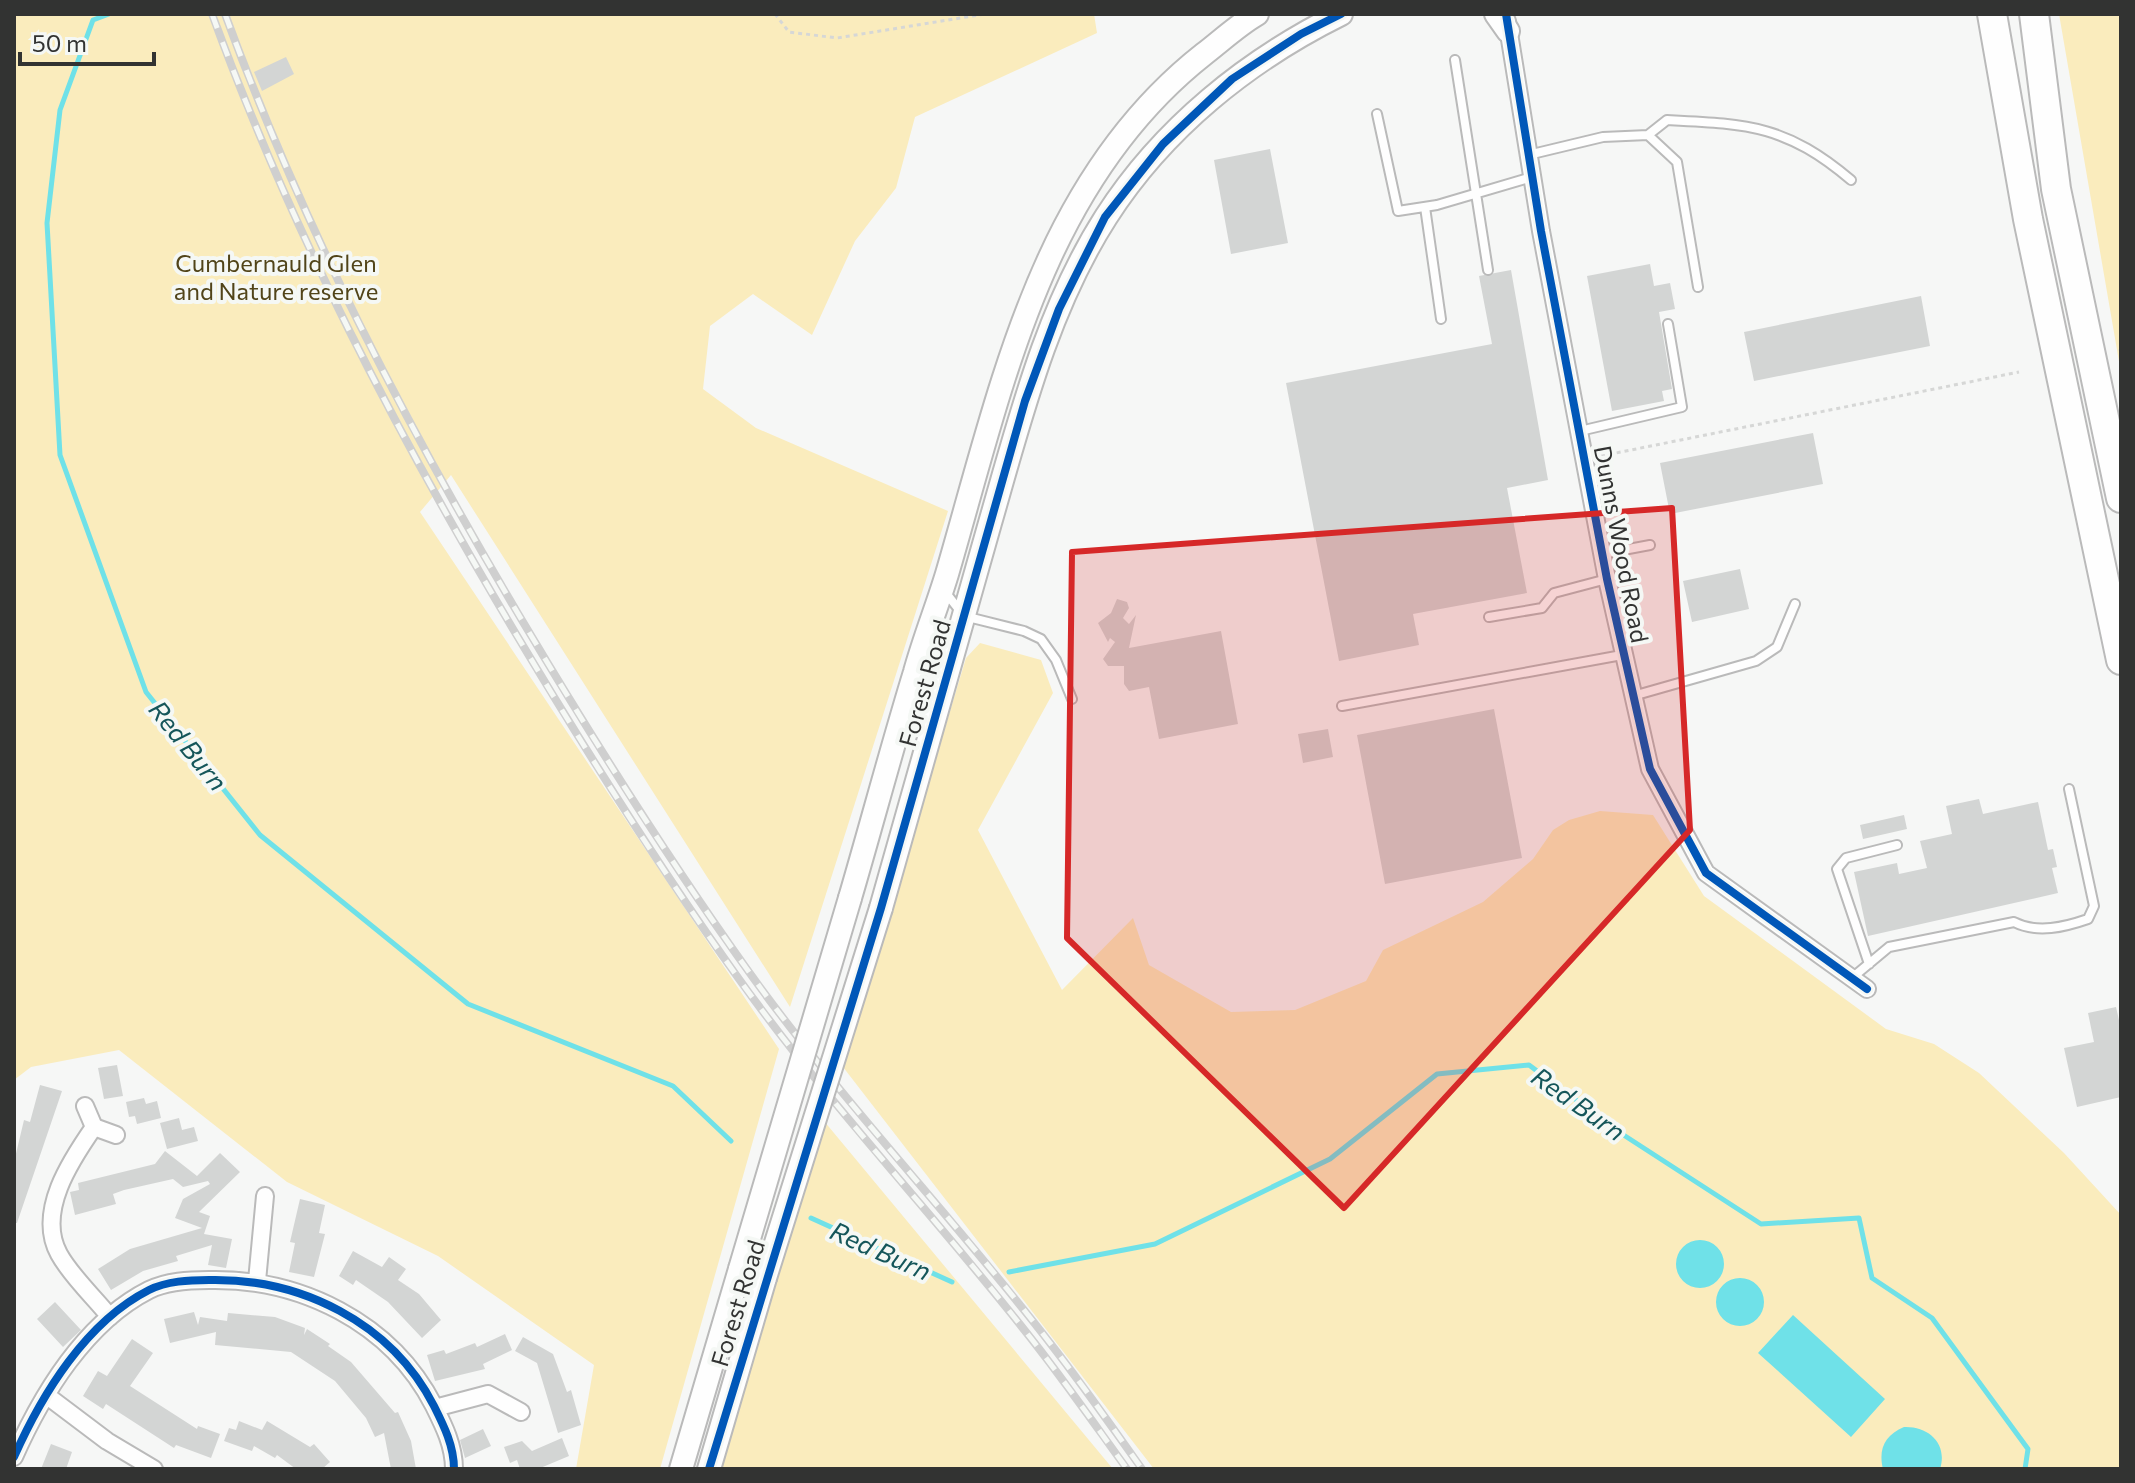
<svg xmlns="http://www.w3.org/2000/svg" width="2135" height="1483" viewBox="0 0 2135 1483" font-family="Commissioner,sans-serif">
  <style>
    .green { fill: #faecbd }
    .water { fill: #6fe1e8 }
    .lines { fill: none; stroke-linecap: round; stroke-linejoin: round }
    .stream { stroke: #6fe1e8; stroke-width: 5 }
    .building { fill: #d3d5d4 }
    .lane-casing { stroke: #bababa; stroke-width: 12 }
    .street-casing { stroke: #bababa; stroke-width: 20 }
    .secondary-casing { stroke: #bababa; stroke-width: 26 }
    .highway-casing { stroke: #bababa; stroke-width: 32 }
    .path { stroke: #d6d7d6; stroke-width: 3; stroke-dasharray: 4 4; stroke-linecap: butt }
    .lane { stroke: #fefefe; stroke-width: 8 }
    .street { stroke: #fefefe; stroke-width: 16 }
    .secondary { stroke: #fefefe; stroke-width: 22 }
    .highway { stroke: #fefefe; stroke-width: 28 }
    .rail-casing { stroke: #cfcfcf; stroke-width: 8 }
    .rail { stroke: #f5f8f5; stroke-width: 5; stroke-dasharray: 15; stroke-linecap: butt }
    .secondary-bridge-casing { stroke: #bababa; stroke-width: 26; stroke-linecap: butt }
    .secondary-bridge { stroke: #fefefe; stroke-width: 22 }
    .cycleway-casing { stroke: #f5f8f5; stroke-width: 13 }
    .cycleway { stroke: #0057b8; stroke-width: 8 }
    .marked { fill: #d62828; fill-opacity: 0.2; stroke: #d62828; stroke-width: 6; stroke-linejoin: round }
    .labels { text-anchor: middle; dominant-baseline: central; stroke-width: 8; stroke-linejoin: round; paint-order: stroke }
    .park-label { font-size: 24px; fill: #514419; stroke: #f5f8f5 }
    .street-label { font-size: 24px; fill: #323332; stroke: #f5f8f5 }
    .water-label { font-size: 26px; font-style: italic; fill: #15565a; stroke: #f5f8f5 }
  </style>
  <rect width="100%" height="100%" fill="#f6f7f6"/>
  <!-- green -->
  <path class="green" d="M14,14h1080l3,19 -182,84 -19,71 -41,53 -43,94 -59,-41 -43,32 -7,63 53,39 192,83 -158,496 -339,-532 -31,37 359,537 -119,420h-84l18,-104 -156,-109 -151,-74 -168,-132 -88,17 -17,13z
    M2059,14h62v359z
    M980,643l61,17 12,33 -75,137 84,160 71,-72 16,47 82,47 64,-2 71,-29 17,-31 100,-48 50,-43 20,-29 16,-10 31,-9 53,4 51,81 182,133 48,15 45,29 85,80 57,62v254h-967l-311,-402 123,-409z
    M824,1121l289,348h-395z"/>
  <!-- water -->
  <path class="water" d="M1676 1264a24 24 0 1 1 48 0a24 24 0 1 1-48 0Z
    M1716 1302a24 24 0 1 1 48 0a24 24 0 1 1-48 0Z
    M1793,1315l92,84 -34,38 -93,-84z
    M1904,1427c25,-1 44,17 36,42h-57c-5,-20 2,-34 21,-42z"/>
  <g class="lines">
    <!-- stream -->
    <path class="stream" d="M109,14l-16,6 -33,90 -13,113 13,232 86,237 114,143 208,169 205,82 58,55
      M811,1218l141,64
      M1009,1272l146,-28 175,-85 107,-85 92,-9 93,69 139,90 98,-6 13,60 60,40 96,131 -3,20"/>
  </g>
  <!-- building -->
  <path class="building" d="M286,57l8,17 -32,17 -8,-19z
    M1270,149l18,94 -57,11 -17,-94z
    M1650,264l4,22 16,-3 5,26 -16,3 13,77 -10,2 2,10 -52,10 -25,-135z
    M1511,270l37,210 -41,8 20,105 -114,21 6,31 -80,16 -53,-278 206,-39 -13,-68z
    M1921,296l9,50 -176,35 -10,-49z
    M1813,433l10,51 -153,30 -10,-51z
    M1740,569l9,40 -57,13 -9,-41z
    M1117,599l10,3 2,6 -6,10 6,6 7,-9 -7,33 92,-17 17,93 -79,15 -10,-52 -20,4 -5,-7v-18h-16l-5,-7 12,-17 -5,-4 -2,4 -10,-19 13,-10z
    M1494,709l28,149 -137,26 -28,-149z
    M1328,729l5,28 -30,6 -5,-29z
    M1979,799l4,15 55,-12 10,48 5,-1 4,18 -5,1 6,25 -190,43 -14,-64 43,-9 2,11 28,-6 -7,-27 32,-7 -6,-28z
    M1904,815l3,14 -44,10 -3,-14z
    M2116,1007l5,22v68l-44,10 -13,-59 30,-6 -6,-29z
    M117,1065l6,31 -19,3 -6,-31z
    M40,1085l22,6 -45,132h-3v-61l10,-42 6,2z
    M144,1098l2,6 11,-3 4,17 -24,6 -2,-8 -6,1 -3,-15z
    M179,1118l3,12 12,-3 4,14 -31,8 -7,-26z
    M165,1151l32,25 23,-23 20,19 -41,40 11,4 -6,18 28,5 -6,29 -18,-3 4,-20 -36,11 2,5 -35,10 -32,19 -13,-21 32,-20 72,-21 -27,-10 8,-19 27,-15 -2,-3 -25,6 -10,-8 -49,11 -11,4 3,10 -41,11 -5,-23 9,-2 -1,-7 77,-19z
    M300,1199l25,6 -6,28 6,1 -11,43 -25,-5 6,-29 -5,-1z
    M353,1251l29,16 7,-10 17,12 -8,11 21,14 22,26 -19,18 -34,-36 -32,-22 -3,5 -14,-9z
    M55,1302l26,28 -18,17 -26,-28z
    M194,1312l4,13 2,-8 27,4 1,-8 47,4 30,11 -1,7 3,-6 23,15 -2,2 23,16 44,51 3,-1 13,29 5,28h-25l-7,-36 -9,4 -9,-19 -31,-37 -44,-29 -76,-7 1,-13 -46,11 -6,-24z
    M505,1334l7,16 -29,14 2,5 -50,12 -8,-26 17,-5 2,4 29,-11 2,4z
    M523,1337l30,17 14,38 4,-2 10,35 -23,8 -21,-70 -22,-12z
    M132,1339l21,14 -23,33 67,43 1,-3 22,8 -9,24 -35,-13 -2,3 -68,-44 -3,5 -20,-13 15,-25 9,5z
    M239,1421l23,9 5,-9 43,26 4,-3 16,18 -8,7h-26l-19,-14 -2,3 -21,-12 -2,5 -28,-10 5,-13 7,2z
    M483,1429l8,17 -26,12 -5,-18z
    M562,1438l7,18 -31,13h-18l-3,-9 -7,3 -6,-16 18,-6 10,10z
    M51,1444l21,8 -6,17h-25z"/>
  <g class="lines">
    <!-- lane casing -->
    <g class="lane-casing">
      <path id="lane" d="M1455,60l33,210
        M1377,114l21,97 39,-6 95,-28
        M1648,135l19,-15c81,4 119,5 184,60
        M1528,155l75,-18 45,-2 29,27 21,125
        M1425,207l16,112
        M1580,431l102,-24 -14,-83
        M1602,554l48,-9
        M946,593l18,23 60,15 17,8 15,21 16,39
        M1489,617l53,-9 12,-15 53,-14
        M1633,696l123,-35 21,-14 18,-43
        M1342,706l280,-51
        M1869,964l-32,-95 9,-11 51,-13
        M1853,977l36,-30 125,-25c23,12 51,5 74,-3l6,-13 -25,-117"/>
    </g>
    <!-- street casing -->
    <g class="street-casing">
      <path id="street" d="M1507,21l34,210 66,348 43,190 56,104 161,116
        M85,1106l9,21 22,8
        M94,1127c-23,33 -58,85 -35,127 12,22 35,43 51,63
        M257,1281l8,-85
        M46,1395l61,46 47,28
        M435,1408l53,-14 33,18
        M14,1457c28,-63 72,-135 135,-167 18,-9 40,-10 60,-10 91,-2 182,42 225,126 10,20 20,40 20,63"/>
    </g>
    <!-- secondary casing -->
    <g class="secondary-casing">
      <path id="secondary" d="M1496,14l12,17
        M850,898c22,-75 42,-151 65,-226 9,-33 22,-65 32,-98 55,-188 94,-392 257,-520 17,-13 34,-29 53,-40
        M881,908c37,-129 73,-257 109,-385 30,-104 57,-214 116,-306 57,-89 142,-157 235,-203
        M681,1469l59,-200
        M709,1469l56,-191"/>
    </g>
    <!-- highway casing -->
    <g class="highway-casing">
      <path id="highway" d="M1992,14l36,205 93,441
        M2034,14l22,175 65,309"/>
    </g>
    <!-- path -->
    <path class="path" d="M775,14l14,18 48,6 148,-24
      M2119,351l2,-1
      M1601,456l418,-84"/>
    <!-- lane -->
    <use href="#lane" class="lane"/>
    <!-- street -->
    <use href="#street" class="street"/>
    <!-- secondary -->
    <use href="#secondary" class="secondary"/>
    <!-- highway -->
    <use href="#highway" class="highway"/>
    <!-- rail casing -->
    <g class="rail-casing">
      <path id="rail" d="M212,14c79,216 184,418 301,615 71,119 145,237 226,350 93,130 204,245 301,371 30,39 58,79 87,119
        M225,14c78,213 182,413 298,608 71,119 145,237 226,350 93,130 204,245 301,371 32,41 62,84 92,126"/>
    </g>
    <!-- rail -->
    <use href="#rail" class="rail"/>
    <!-- secondary-bridge casing -->
    <g class="secondary-bridge-casing">
      <path id="secondary-bridge" d="M740,1269l110,-371
        M765,1278l116,-370"/>
    </g>
    <!-- secondary-bridge -->
    <use href="#secondary-bridge" class="secondary-bridge"/>
    <!-- cycleway casing -->
    <g class="cycleway-casing">
      <path id="cycleway" d="M1506,14l35,217 66,348 43,190 56,104 161,116
        M14,1457c28,-63 72,-135 135,-167 18,-9 40,-10 60,-10 91,-2 182,42 225,126 10,20 20,40 20,63
        M709,1469l172,-561 144,-507 34,-92 46,-92 58,-73 69,-65 69,-45 40,-20"/>
    </g>
    <!-- cycleway -->
    <use href="#cycleway" class="cycleway"/>
  </g>
  <!-- marked area -->
  <path class="marked" d="M1672,508l18,322 -346,378 -277,-270 5,-386z"/>
  <g class="labels">
    <!-- park labels -->
    <g class="park-label">
      <text x="276" y="262">Cumbernauld Glen<tspan x="276" dy="28">and Nature reserve</tspan></text>
    </g>
    <!-- street labels -->
    <g class="street-label">
      <text transform="translate(1622 544) rotate(79)">Dunns Wood Road</text>
      <text transform="translate(924 683) rotate(-74)">Forest Road</text>
      <text transform="translate(737 1303) rotate(-73)">Forest Road</text>
    </g>
    <!-- water labels -->
    <g class="water-label">
      <text transform="translate(189 745) rotate(51)">Red Burn</text>
      <text transform="translate(1579 1103) rotate(35)">Red Burn</text>
      <text transform="translate(881 1250) rotate(24)">Red Burn</text>
    </g>
  </g>
  <!-- border -->
  <rect width="2135" height="1483" fill="none" stroke="#323332" stroke-width="32"/>
  <!-- scale -->
  <path d="M20 52v12h134v-12" fill="none" stroke="#323332" stroke-width="4"/>
  <text x="32" y="52" font-size="24" fill="#323332" stroke="#f5f8f5" stroke-width="6" paint-order="stroke">50 m</text>
</svg>
